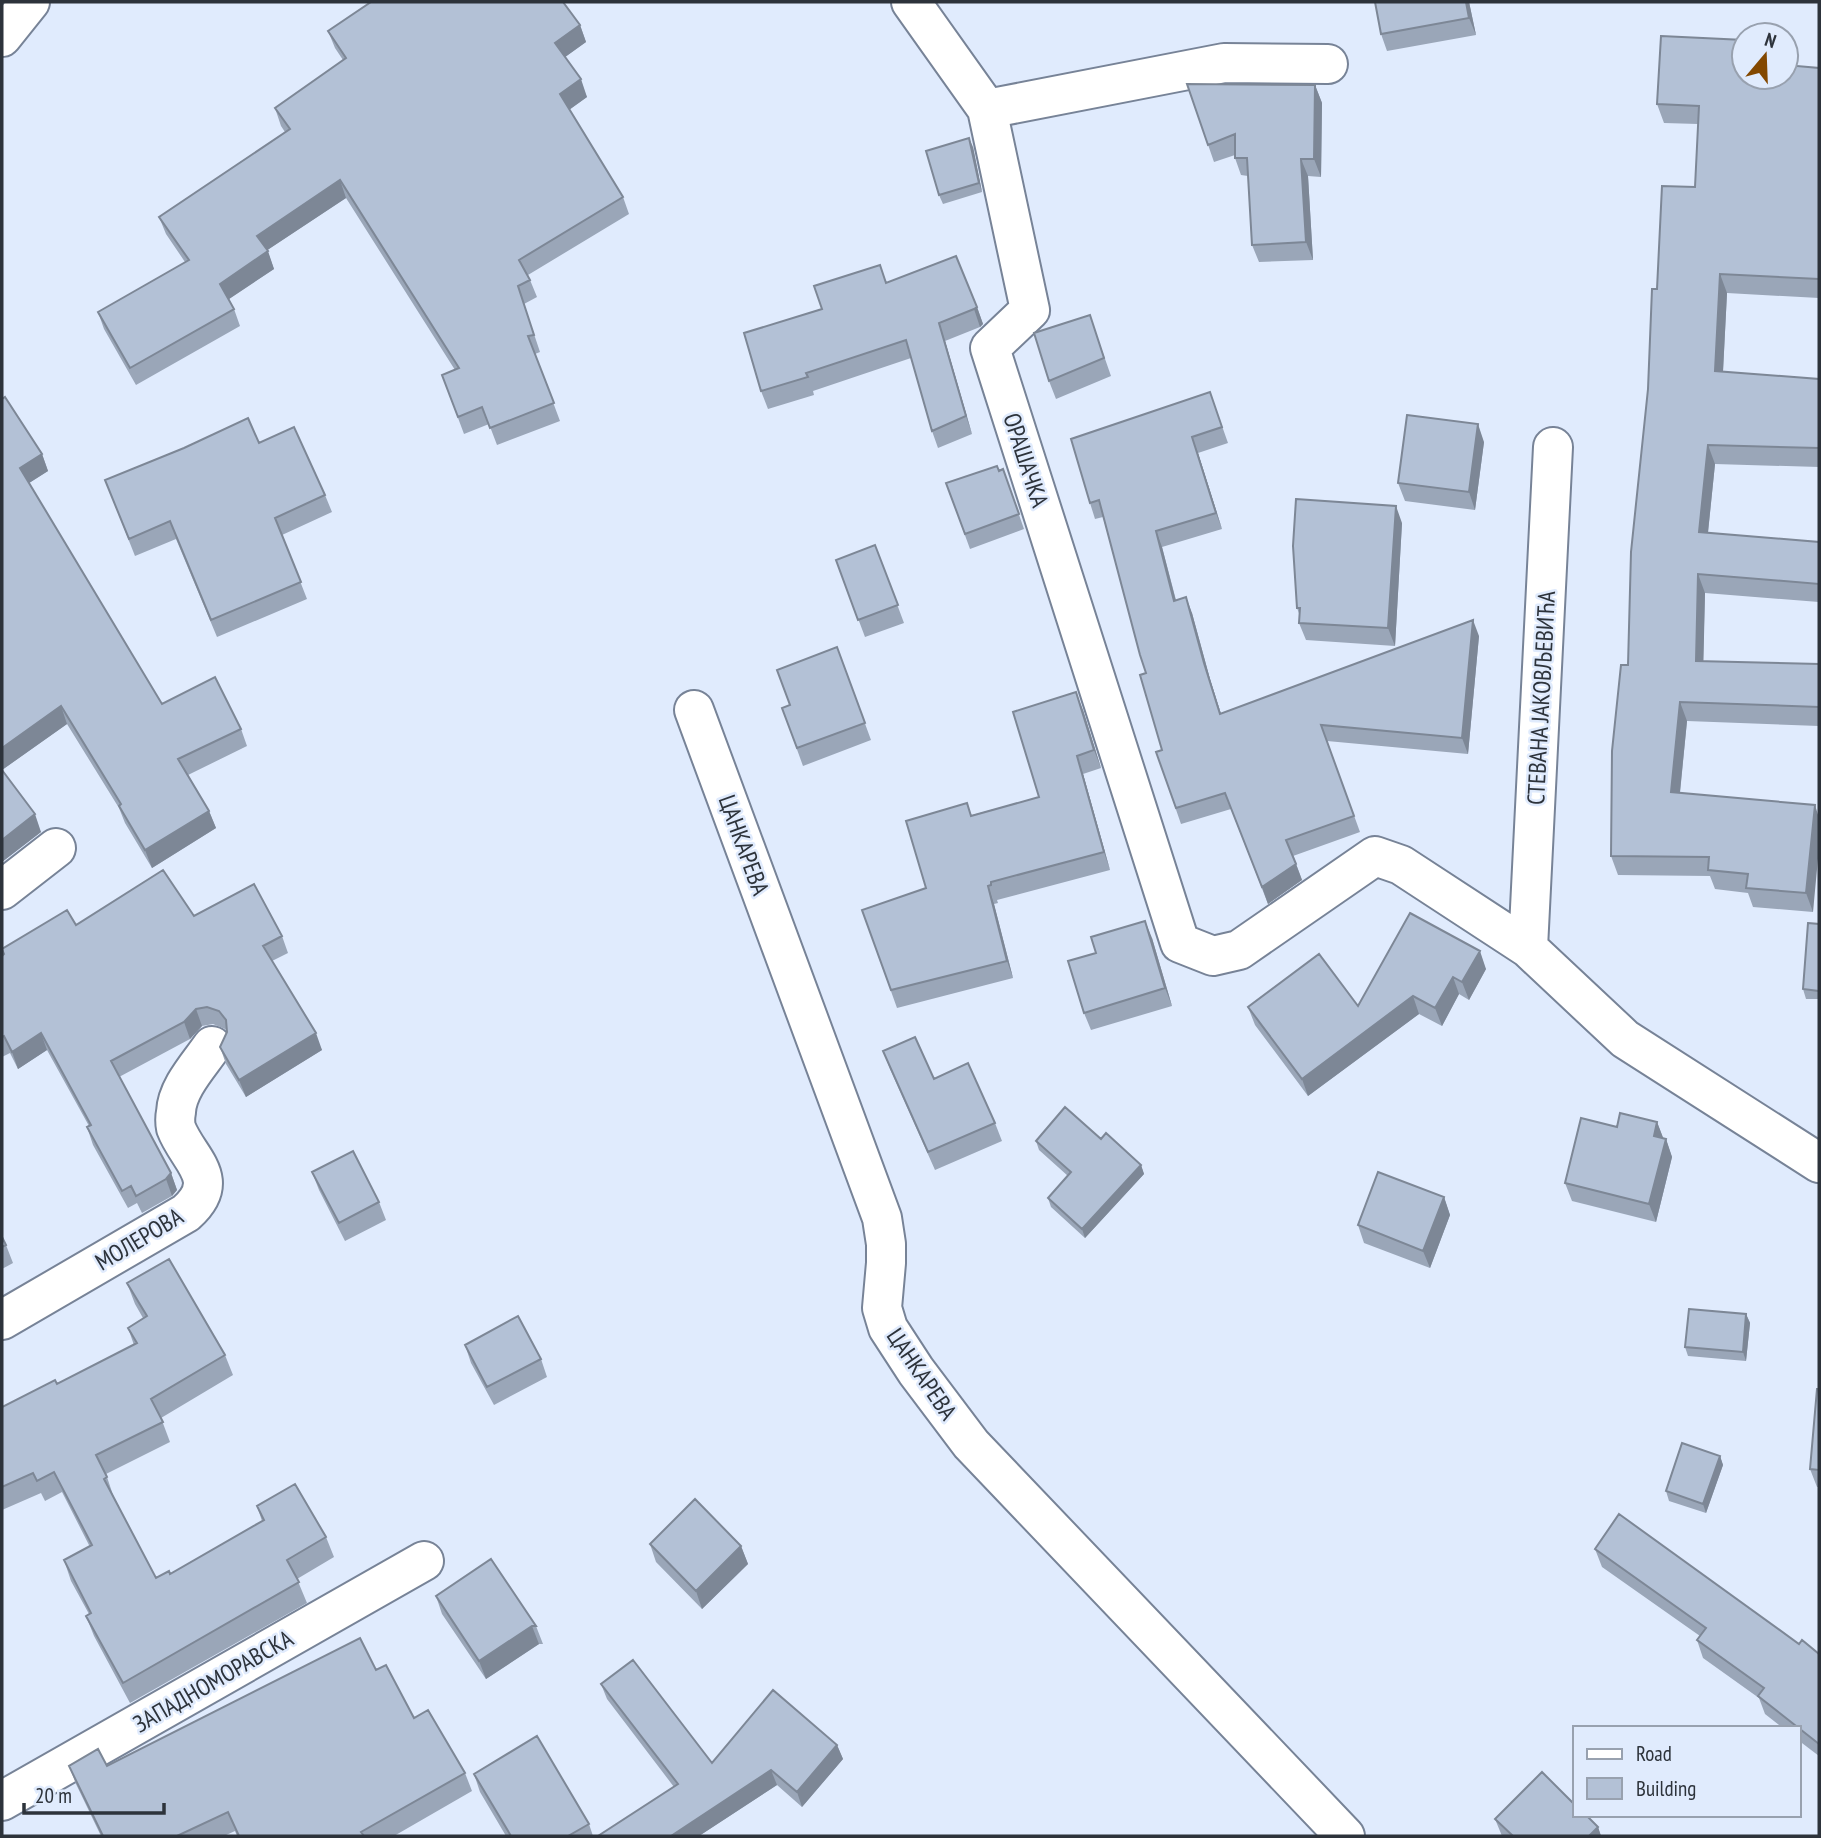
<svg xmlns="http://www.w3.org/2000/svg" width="1821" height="1838" viewBox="0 0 1821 1838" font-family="'PT Sans Narrow',sans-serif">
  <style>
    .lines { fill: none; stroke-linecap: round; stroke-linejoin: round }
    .minor-casing { stroke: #778397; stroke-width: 42 }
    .major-casing { stroke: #778397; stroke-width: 42 }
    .minor { stroke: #fff; stroke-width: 38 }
    .major { stroke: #fff; stroke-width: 38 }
    .wall { fill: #9aa6b8 }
    .shaded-wall { fill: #7d8796 }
    .building { fill: #b3c1d6; stroke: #7d8796; stroke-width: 2 }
    .labels { text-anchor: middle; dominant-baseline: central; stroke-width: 5; stroke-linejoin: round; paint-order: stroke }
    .street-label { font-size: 24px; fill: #2d333b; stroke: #e0ebfd }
  </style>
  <rect width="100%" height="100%" fill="#e0ebfd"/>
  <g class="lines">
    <!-- minor casing -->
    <g class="minor-casing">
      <path id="minor" d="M911,2l76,107 43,201 -40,38 190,595 33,13 26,-6 136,-94 26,9 127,83 97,91 194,124
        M987,109l237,-46 104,1
        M694,710l188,508 4,26v19l-4,45 6,20 28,43 55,73 374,392
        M2,890l54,-42
        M1528,948l25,-501
        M2,1320l184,-107c38,-34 2,-53 -10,-85 -1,-5 -1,-11 0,-16 1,-24 23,-47 36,-66
        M2,1801l422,-240"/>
    </g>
    <!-- major casing -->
    <g class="major-casing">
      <path id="major" d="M2,37l28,-35"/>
    </g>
    <!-- minor -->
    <use href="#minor" class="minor"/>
    <!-- major -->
    <use href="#major" class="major"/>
  </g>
  <!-- wall -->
  <path class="wall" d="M1375,2h94l7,33 -89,16 -6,-17z
    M580,25l6,17 -21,15 22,40 -18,13 54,87 6,17 -101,61 9,22 -13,7 16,48 -5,2 25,67 -63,24 -8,-21 -25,10 -22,-59 13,-5 -109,-172 -79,52 7,19 -45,30 5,10 6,17 -104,59 -32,-56 -6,-17 87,-50 -19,-28 -7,-17 126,-85 -4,-6 -6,-18 68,-48 -8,-12 -7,-17z
    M1819,68v230l-92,-5 -4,79 96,7v88l-104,-3 -7,69 111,9v60l-114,-9 -2,68 116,3v62l-132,-5 -7,72 135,12 -2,107 -60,-5 -5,-14 -33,-4 -5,-13 -92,-1 -7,-19 17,-191 20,-276 9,-100 38,-102 3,-63 -34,-1 -7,-19 87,-27z
    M1187,84l128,1 7,18 -1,74 -13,-1 5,84 -54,2 -7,-17 -4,-69 -7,-1 -6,-17v-3l-21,7z
    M973,147l9,45 -39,12 -4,-9z
    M887,283l90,24 6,17 -3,3 -35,14 27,93 -34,14 -6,-17 -21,-73 -98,33 1,4 -46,14 -7,-18 61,-82z
    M1096,333l15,43 -55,23 -7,-18z
    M1210,392l18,51 -30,10 24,76 -60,18 14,53 16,13 18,66 11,35 258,-78 -11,118 -141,-13 33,91 -67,24 9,24 -34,24 -37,-95 -50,15 -25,-72 6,-2 -16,-77 -43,-156 -8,2 -5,-16z
    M2,399l40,55 6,17 -19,12 133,221 79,25 6,17 -59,29 21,36 7,17 -64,40 -27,-45 -6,-15 -52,-84 -65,46 39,62 -39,30z
    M1484,442l-9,68 -70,-9 -7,-18z
    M259,443l66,52 7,17 -50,23 25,64 -90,38 -41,-98 -41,17 -30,-76z
    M1003,469l21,60 -54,20 -24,-66z
    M1402,523l-7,123 -89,-6 -7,-17 1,-7 -3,-8z
    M875,545l29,78 -39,14 -29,-77z
    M837,647l34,93 -68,26 -21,-58 8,-3z
    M1083,710l18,58 -18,6 27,96 -113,30 1,3 -4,1 19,74 -116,30 -35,-98 64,-22 46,-73 67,-18z
    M1410,913l76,56 -17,31 -10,-6 -17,32 -23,-12 -111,82 -53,-71 -7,-18 110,-1z
    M194,916l88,20 6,17 -16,8 50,89 -76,47 -20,-33 -6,-17 7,-16 -2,-2 -12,-5 -11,2 -12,13 -71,38 52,96 6,17 -5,6 -30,17 -5,-10 -9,5 -35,-63 -6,-18 2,-1 -42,-76 -29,19 -8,-16 -8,4v-101l1,-1 -1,-3 74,-27z
    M1819,924v75h-13l-3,-10z
    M1152,938l20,68 -81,24 -7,-17z
    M883,1051l51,28 61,44 7,18 -67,29 -45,-101z
    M1657,1122l6,16 3,1 6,18 -16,65 -84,-21 -7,-18 52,-56z
    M1101,1139l40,26 3,9 -59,64 -34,-31 -3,-9 20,-22 -29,-26 -3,-9z
    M312,1172l67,30 7,18 -41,21 -26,-51z
    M1444,1197l6,18 -20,53 -66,-25 -6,-18z
    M2,1237l4,8 7,18 -11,6z
    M127,1283l98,72 8,20 -72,43 9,24 -64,32 8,24 42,80 14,-4 92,-53 -5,-15 69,31 8,20 -37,22 10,24 -177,100 -36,-67 -8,-20 3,-2 -18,-33 -7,-21 26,-13 -28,-55 -17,9 -4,-8 -39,17v-103l55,-23 77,-39 -6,-17 15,-10 -8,-14z
    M1746,1314l4,9 -4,38 -58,-5 -3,-9z
    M465,1345l76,14 6,18 -53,28 -23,-42z
    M1819,1389v98h-2l-7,-18z
    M1720,1456l3,9 -17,48 -37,-12 -3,-10z
    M650,1544l91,2 7,18 -46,45 -46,-47z
    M1595,1549l224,105v102l-21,-16v-12h-15l-18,-14 -6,-16 -56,-40 -6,-18 3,-4 -98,-69z
    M436,1596l100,30 7,18h-4l-53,35 -44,-65z
    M376,1670l38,48 51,55 7,18 -78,45h-157l-2,-5 -11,5h-123l-25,-52 -7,-18h38z
    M601,1684l111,79 125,-18 6,14 -41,48 -25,-22 -78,51h-101l76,-49 -67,-88z
    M474,1774l115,50 4,12h-87l-26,-44z
    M1495,1819l103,8 3,9h-99z"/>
  <!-- shaded-wall -->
  <path class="shaded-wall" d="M1466,2h3l7,33 -7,-17z
    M580,25l6,17 -25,18 -6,-17z
    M581,79l6,18 -21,15 -6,-18z
    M1315,85l7,18 -1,74 -7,-18z
    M969,138l4,9 9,45 -3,-9z
    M1301,159l7,17 5,84 -7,-18z
    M340,180l6,18 -83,55 -6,-17z
    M268,251l6,18 -48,32 -6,-17z
    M1720,274l7,19 -5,97 -7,-19z
    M977,307l6,17 -3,3 -6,-18z
    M939,323l6,18 27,93 -6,-18z
    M1478,424l6,18 -9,68 -6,-18z
    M1192,437l6,16 24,76 -6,-16z
    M1708,445l7,19 -9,87 -7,-19z
    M42,454l6,17 -22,14 -6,-17z
    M1396,506l6,17 -7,123 -7,-18z
    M1156,531l6,16 18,70 -6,-16z
    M1698,574l7,19 -2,87 -7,-19z
    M1186,597l6,16 18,66 16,51 -22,-67z
    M1473,620l6,16 -11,118 -6,-16z
    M1076,692l7,18 18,58 -7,-18z
    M1680,702l7,19 -9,90 -7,-19z
    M61,706l6,18 -65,46v-22z
    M1077,756l6,18 27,96 -6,-18z
    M1815,805l4,13v30l-6,64 -7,-19z
    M209,811l7,17 -64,40 -7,-18z
    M35,814l6,18 -39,30v-22z
    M1296,864l6,16 -34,24 -6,-17z
    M988,886l6,18 19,74 -6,-17z
    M1145,921l7,17 20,68 -7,-18z
    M1480,951l6,18 -17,31 -7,-18z
    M1453,977l6,17 -17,32 -7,-18z
    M1413,996l6,18 -111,82 -6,-17z
    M196,1009l6,17 -12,13 -6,-17z
    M41,1033l6,17 -29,19 -6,-17z
    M316,1033l6,17 -76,47 -7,-17z
    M1657,1122l7,18 -10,-4z
    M1666,1139l6,18 -16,65 -7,-18z
    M1141,1165l3,9 -59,64 -3,-9z
    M171,1173l6,17 -5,6 -6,-17z
    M1444,1197l6,18 -20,53 -7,-17z
    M1746,1314l4,9 -4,38 -3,-9z
    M1720,1456l3,9 -17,48 -3,-9z
    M741,1546l7,18 -46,45 -6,-18z
    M532,1626l7,18 -53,35 -7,-18z
    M837,1745l6,14 -41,48 -5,-15z
    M771,1770l6,15 -78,51h-28z
    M1598,1827l3,9h-12z"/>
  <!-- building -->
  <path class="building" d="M371,2h192l17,23 -25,18 26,36 -21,15 63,103 -104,63 11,20 -12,6 16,49 -6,1 26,67 -64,25 -8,-21 -24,10 -16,-42 17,-7 -119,-188 -83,56 11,15 -48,33 14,25 -104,59 -32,-56 91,-52 -30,-43 131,-88 -15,-21 71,-50 -18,-27z
    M1375,2h91l3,16 -88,16z
    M1661,36l83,4v37h42v-12l33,3v211l-99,-5 -5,97 104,8v69l-111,-3 -9,87 120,10v42l-121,-10 -2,87 123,3v43l-139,-5 -9,90 144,13 -9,88 -60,-5 2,-14 -40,-4 1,-13 -98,-1 1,-105 9,-86h7l3,-113 17,-163 4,-100h5l5,-103 33,1 4,-81 -42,-2z
    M1187,84l128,1 -1,74h-13l5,83 -54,3 -5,-87h-12v-24l-27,11z
    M969,138l10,45 -40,12 -13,-44z
    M956,256l21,51 -3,2 -35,14 27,93 -34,15 -26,-91 -100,33 2,4 -47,14 -17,-58 78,-24 -8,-23 66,-21 6,18z
    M1090,315l14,43 -55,23 -15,-48z
    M1210,392l12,35 -30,10 24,76 -60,18 18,70 12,-4 18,66 16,51 253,-94 -11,118 -141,-13 33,91 -68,24 10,24 -34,23 -37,-94 -49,15 -20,-56 6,-2 -22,-75 6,-2 -6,-18 -41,-155 -9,3 -19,-64z
    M5,397l37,57 -22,14 142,236 53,-27 26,52 -63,30 31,52 -64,39 -26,-44 2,-2 -60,-98 -59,42v-349z
    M1407,415l71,9 -9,68 -71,-9z
    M248,418l11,25 35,-16 31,68 -50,23 26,64 -90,38 -41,-99 -41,18 -24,-59 79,-32z
    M997,466l2,5 4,-2 16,45 -54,20 -19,-51z
    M1296,499l100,7 -8,122 -89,-5 1,-15h-3l-4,-62z
    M875,545l23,60 -40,15 -22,-60z
    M837,647l28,76 -68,25 -15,-40 8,-3 -13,-35z
    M1076,692l18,58 -17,6 27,96 -113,30v3l-3,1 19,75 -116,29 -29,-80 64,-22 -20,-67 61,-18 4,13 68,-19 -26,-85z
    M2,770l33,44 -33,26z
    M163,870l31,46 60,-32 28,52 -19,10 53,87 -77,47 -19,-33 7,-15 -1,-12 -7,-9 -12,-4 -11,2 -12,13 -73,39 60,112 -5,6 -30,17 -5,-10 -9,5 -35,-64 4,-2 -50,-92 -29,19 -8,-16 -2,1v-81l2,-2 -2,-5 65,-39 9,15z
    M1410,913l70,38 -18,31 -9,-5 -18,31 -22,-12 -111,83 -54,-72 71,-53 39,52z
    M1145,921l20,67 -81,25 -16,-52 28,-8 -5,-16z
    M1808,923l11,1v67l-16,-2z
    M915,1037l19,42 34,-16 27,60 -67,29 -45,-101z
    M1065,1107l36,32 5,-6 35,32 -59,64 -34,-31 23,-26 -35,-31z
    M1620,1113l37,9 -3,14 12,3 -17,65 -84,-21 16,-65 36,9z
    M353,1151l26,51 -40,21 -27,-51z
    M1378,1172l66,25 -21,54 -65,-26z
    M2,1237l4,8 -4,2z
    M169,1259l56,96 -74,44 12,23 -67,33 11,22 -3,2 52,99 13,-7 1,3 94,-54 -7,-14 38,-22 31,53 -39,23 12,22 -176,101 -37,-67 5,-3 -27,-53 28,-15 -38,-73 -17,9 -4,-8 -31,14v-80l53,-27 2,4 80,-41 -9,-15 19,-12 -20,-33z
    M1689,1309l57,5 -3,38 -58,-5z
    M518,1316l23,43 -54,28 -22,-42z
    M1817,1389h2v81l-9,-1z
    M1682,1443l38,13 -17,48 -37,-13z
    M695,1499l46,47 -45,45 -46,-47z
    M1619,1514l180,130 3,-4 17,14v90l-61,-48 6,-8 -67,-48 9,-12 -111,-79z
    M491,1559l45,67h-4l-53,35 -43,-65z
    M360,1638l16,32 10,-5 28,53 14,-8 37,63 -104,59 3,4h-125l-11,-24 -51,24h-74l-34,-70 29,-17 9,17z
    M633,1660l79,103 61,-73 64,55 -40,47 -26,-22 -100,66h-73l80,-52 -77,-100z
    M537,1736l52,88 -21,12h-57l-37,-62z
    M1542,1772l32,32v11h12l12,12 -9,9h-76l-18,-17z"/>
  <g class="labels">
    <!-- street labels -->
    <g class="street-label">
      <text transform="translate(1026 460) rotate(72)">ОРАШАЧКА</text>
      <text transform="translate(1541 698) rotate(-87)">СТЕВАНА ЈАКОВЉЕВИЋА</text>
      <text transform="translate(744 845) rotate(70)">ЦАНКАРЕВА</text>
      <text transform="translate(139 1239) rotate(-31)">МОЛЕРОВА</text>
      <text transform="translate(922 1374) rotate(56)">ЦАНКАРЕВА</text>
      <text transform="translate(213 1681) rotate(-30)">ЗАПАДНОМОРАВСКА</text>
    </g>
  </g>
  <!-- border -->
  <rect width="1821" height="1838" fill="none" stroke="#2d333b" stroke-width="7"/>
  <!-- legend -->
  <rect x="1573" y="1726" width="228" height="91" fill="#e0ebfd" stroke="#98a1af" stroke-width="2"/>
  <rect x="1587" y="1749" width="35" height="10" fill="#ffffff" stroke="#98a1af" stroke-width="2"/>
  <text x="1636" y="1761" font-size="21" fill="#2d333b">Road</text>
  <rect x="1587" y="1778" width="35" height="21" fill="#b3c1d6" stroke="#98a1af" stroke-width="2"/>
  <text x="1636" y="1796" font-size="21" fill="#2d333b">Building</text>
  <!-- north arrow -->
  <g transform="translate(1765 56) rotate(19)"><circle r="33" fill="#e0ebfd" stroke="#98a1af" stroke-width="2"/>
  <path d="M0-5L12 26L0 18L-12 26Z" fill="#834800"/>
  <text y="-10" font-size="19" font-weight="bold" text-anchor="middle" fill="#2d333b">N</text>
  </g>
  <!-- scale -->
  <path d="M24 1803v10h140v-10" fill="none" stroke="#2d333b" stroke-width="3.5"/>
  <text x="35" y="1803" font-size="21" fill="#2d333b" stroke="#e0ebfd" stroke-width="5" paint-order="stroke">20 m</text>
</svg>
